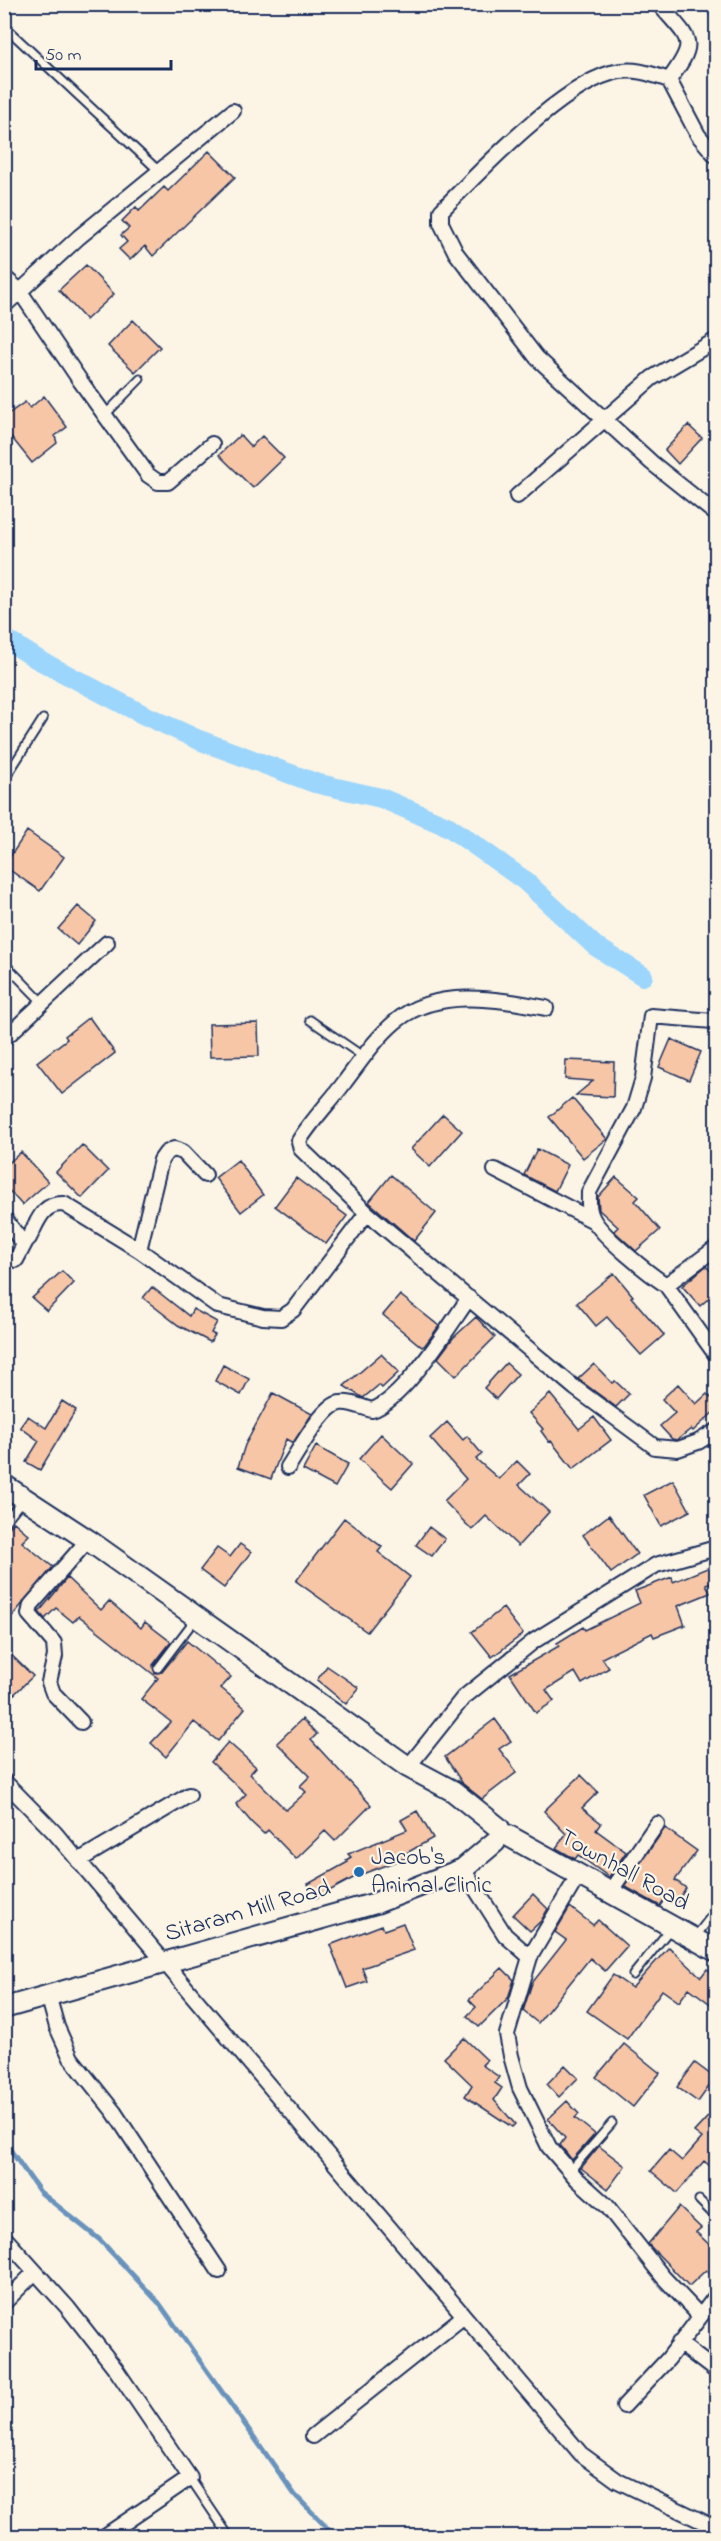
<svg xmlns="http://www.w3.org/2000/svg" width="721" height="2541" viewBox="0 0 721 2541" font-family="'Indie Flower',sans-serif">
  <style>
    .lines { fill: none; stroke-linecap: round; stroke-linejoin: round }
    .stream { stroke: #6993bd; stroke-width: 5 }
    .canal { stroke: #9dd6fd; stroke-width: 20 }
    .building { fill: #f7c6a7; stroke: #1b2f5e; stroke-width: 1.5 }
    .lane-casing { stroke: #1b2f5e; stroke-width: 11 }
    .street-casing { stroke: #1b2f5e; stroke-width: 18 }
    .secondary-casing { stroke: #1b2f5e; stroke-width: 24 }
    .lane { stroke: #fcf5e5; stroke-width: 7 }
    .street { stroke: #fcf5e5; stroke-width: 14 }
    .secondary { stroke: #fcf5e5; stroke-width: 20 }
    .poi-dot { fill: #1f6fb2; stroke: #fcf5e5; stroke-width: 2 }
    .labels { text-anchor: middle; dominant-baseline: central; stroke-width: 4.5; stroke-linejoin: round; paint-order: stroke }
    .poi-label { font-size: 24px; fill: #1b2f5e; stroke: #fcf5e5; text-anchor: start }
    .street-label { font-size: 24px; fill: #1b2f5e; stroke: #fcf5e5 }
  </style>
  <rect width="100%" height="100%" fill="#fcf5e5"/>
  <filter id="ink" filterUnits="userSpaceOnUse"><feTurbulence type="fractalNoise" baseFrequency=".0167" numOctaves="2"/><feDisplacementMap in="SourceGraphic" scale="12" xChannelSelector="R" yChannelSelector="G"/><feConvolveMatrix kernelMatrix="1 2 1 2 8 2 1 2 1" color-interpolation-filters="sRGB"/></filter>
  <g filter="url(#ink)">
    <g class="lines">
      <!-- stream -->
      <path class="stream" d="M4,2141l36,51 60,48 59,63 136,192 40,41"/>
      <!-- canal -->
      <path class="canal" d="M714,4l2,5
        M4,638l33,21 105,55 57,26 116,43 66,15 68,29 75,53 71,66 48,30"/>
    </g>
    <!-- building -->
    <path class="building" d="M209,151l26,26 -82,79 -8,-10 -15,14 -11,-11 8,-7 -6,-7 8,-7 -7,-7 14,-14 3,4 25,-24 4,4z
      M86,265l28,29 -28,26 -27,-30z
      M133,320l27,27 -25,25 -27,-26z
      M44,396l23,31 -12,9 2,7 -25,20 -28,-35v-11l21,-15 5,6z
      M688,425l14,13 -24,26 -13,-14z
      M240,435l11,12 11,-11 22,22 -31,30 -34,-33z
      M27,831l37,26 -24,34 -36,-25z
      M78,906l18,15 -19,24 -19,-16z
      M89,1017l26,36 -53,41 -25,-32 30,-23 -2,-3z
      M258,1023l1,33 -49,1 -1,-33z
      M671,1039l30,13 -12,28 -30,-13z
      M566,1060l48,2 -1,35 -37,-2 17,-14 -28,-2z
      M572,1098l35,41 -24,19 -34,-41z
      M443,1114l19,17 -32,36 -19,-18z
      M82,1145l26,26 -26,27 -26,-26z
      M537,1149l31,16 -13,26 -31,-16z
      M21,1152l27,30 -26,23 -18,-20v-18z
      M238,1160l25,35 -22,17 -26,-34z
      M391,1175l45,38 -22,28 -45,-39z
      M616,1177l23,20 -4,4 25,29 -24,21 -22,-20 4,-4 -19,-17 -1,-13z
      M296,1178l51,38 -21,28 -51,-38z
      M706,1266l11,12v13l-17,15 -18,-20z
      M62,1271l12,12 -27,28 -15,-13z
      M614,1273l19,23 -2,1 33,38 -23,20 -34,-38 -11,9 -19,-23z
      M152,1287l37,29 4,-7 24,13 -6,11 4,2 -5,7 -32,-17 -35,-27z
      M400,1295l39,31 -14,19 -3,2 -39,-32z
      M476,1317l19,20 -39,39 -18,-18 15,-20z
      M381,1354l18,18 -17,16 -3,-3 -16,13 -19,-12z
      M506,1363l12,11 -22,25 -12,-11z
      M594,1364l18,19 3,-2 14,13 -13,13 -38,-28z
      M223,1365l26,14 -8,16 -26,-14z
      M678,1384l18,20 11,-10 10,9v6l-24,22 -2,-2 -14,11 -5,-1 -12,-13 15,-13 -13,-14z
      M273,1393l39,21 -19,29 -7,-4 -15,40 -33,-12 7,-22z
      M550,1394l29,35 15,-12 17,23 -38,29 -22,-28 -2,1 -8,-11 2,-2 -14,-16z
      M62,1401l14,9 -36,60 -14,-8 13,-21 -19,-14 8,-11 18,12z
      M447,1422l16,18 4,-4 15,18 -6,5 23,20 18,-18 13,13 -11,11 30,27 -31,34 -32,-30 -14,14 -28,-29 22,-22 -36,-41z
      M381,1434l32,30 -21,24 -33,-29z
      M316,1446l32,18 -13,23 -32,-17z
      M673,1480l17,31 -29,15 -17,-31z
      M609,1515l28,39 -26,19 -28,-38z
      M344,1518l38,29 -4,5 32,25 -43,55 -71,-51z
      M14,1522l15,13 -7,7 31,25 -49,59v-93z
      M429,1527l16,12 -13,17 -16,-11z
      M240,1544l11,8 -27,36 -24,-18 17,-22 13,9z
      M717,1564v16l-11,4 4,9 -32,13 7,19 -31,12 -2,-4 -50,25 7,10 -27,16 -7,-12 -29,18 8,11 -18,12 -26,-39 49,-28 -2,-3 26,-16 2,3 55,-27 -5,-12 37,-14 1,5z
      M67,1578l34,32 8,-9 32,27 4,-6 26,20 -18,23 2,8 7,-1 25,-31 44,36 -10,11 24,20 -27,33 -24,-19 -28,35 -15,-14 20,-21 -30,-23 17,-21 -79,-62 -6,6 -17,-14 -11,11 -6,-7z
      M503,1608l20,26 -31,23 -20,-25z
      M4,1648l29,28 -29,28z
      M327,1666l32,22 -13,16 -29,-24z
      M302,1719l15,15 -6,6 60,65 -36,36 -10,-10 -29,28 -28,-29 -4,4 -12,-11 -16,-19 10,-10 -35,-32 17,-20 28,25 -6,7 36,36 20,-18 -6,-6 10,-10 -33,-33z
      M495,1719l16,22 -12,8 18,23 -35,27 -19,-15 -18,-27z
      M581,1775l17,17 -16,16 19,15 -5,7 30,22 -17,25 -31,-22 -3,4 -19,-11 10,-14 -22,-23z
      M417,1811l16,27 -30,17 2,3 -48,18 -41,22 -8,-14 40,-22 -2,-2 5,-3 -3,-3 59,-24 -6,-10z
      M665,1828l32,23 -22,29 11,8 -9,14 -10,-7 -7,11 -36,-20z
      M533,1894l15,15 -7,12 -11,10 -17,-16z
      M570,1907l23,18 5,-5 29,26 -22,25 -15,-13 -52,65 -15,-12 9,-28 34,-43 -11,-8z
      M403,1923l11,27 -52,18 5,13 -20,7 -17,-43 52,-20 2,5z
      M669,1947l32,30 6,-8 10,7v33l-28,-21 -10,14 -17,-12 -35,49 -40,-28 26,-36 19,13z
      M502,1968l12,12 -6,18 -29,29 -12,-11 9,-9 -7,-7z
      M464,2038l23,22 -5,5 17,12 -4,6 7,5 -8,12 21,24 -3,3 -47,-31 7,-11 -28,-27z
      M624,2044l36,29 -27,34 -37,-30z
      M695,2063l20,15 -17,24 -21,-15z
      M565,2065l13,13 -19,19 -12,-13z
      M567,2101l12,13 -4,4 20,16 -23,26 -12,-15 5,-7 -17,-19z
      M717,2107v65l-13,-11 -27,32 -26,-22 18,-21 13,11 20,-23 -8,-6z
      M599,2146l26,20 -17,23 -27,-21z
      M679,2207l22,21 -5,4 21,20v28l-11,-10 -17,16 -41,-42z"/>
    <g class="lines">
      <!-- lane casing -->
      <g class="lane-casing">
        <path id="lane" d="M5,27l155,145
          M105,415l35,-36
          M4,780l39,-61
          M4,963l40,41
          M310,1020l54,37
          M4,1523l19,-24
          M158,1668l38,-50
          M696,1936l20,-26
          M633,1975l38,-47
          M570,2171l42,-48
          M699,2200l17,17
          M190,2478l39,58"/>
      </g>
      <!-- street casing -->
      <g class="street-casing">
        <path id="street" d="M659,4c31,37 40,35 10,76l29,55 18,21
          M669,80c-20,-7 -37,-13 -58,-7 -52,15 -131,98 -170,138v12l15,30 81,105 115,105 64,51
          M4,277l15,13 62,92 67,93 10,7h10l44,-38
          M4,306l75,-69 154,-126
          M517,496l135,-118 64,-38
          M713,1021l-62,-5 -8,62 -9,30 -45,84c0,10 -1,18 4,27 10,18 55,54 73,66l50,-37
          M4,1039l103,-96
          M495,1170l99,51
          M367,1213l208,175 80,59 23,2 20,-7 18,-11
          M4,1218l16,21 6,2 3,-3c9,-17 13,-35 35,-34l75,46 79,56 45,11 18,1 12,-8 74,-97 -66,-64 -2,-8c13,-21 31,-39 45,-58 16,-21 31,-44 51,-61 40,-35 103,-23 151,-14
          M139,1250l22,-90 5,-7 8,-4 9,3 22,23
          M16,1260l10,-19
          M666,1285l50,70
          M288,1467c10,-15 35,-62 52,-64 10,-2 23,5 32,7 32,-10 77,-84 97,-112
          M81,1722l-28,-29 -4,-11 6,-26 -1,-13 -25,-29 2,-9 57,-65
          M408,1767l55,-69 71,-57 122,-76 60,-17
          M4,1781l51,52 526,621 37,27 98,47
          M78,1861l111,-66
          M463,1869l42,66 25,22
          M578,1876l-48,81 -23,77 4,22 9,32 29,59 28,32 30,27 56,71 36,38
          M609,1893l48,-69
          M48,1995l9,32 14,31 43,54 105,159
          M4,2237l64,71 47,60 75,110 -85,58
          M4,2303l31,-31
          M679,2343l37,28
          M624,2406l44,-47 48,-63
          M313,2436l151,-120"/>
      </g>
      <!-- secondary casing -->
      <g class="secondary-casing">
        <path id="secondary" d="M4,1485l84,55 320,227 45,24 46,37
          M507,1835l209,116
          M4,2008l372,-105 87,-34 32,-27"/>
      </g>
      <!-- lane -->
      <use href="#lane" class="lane"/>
      <!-- street -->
      <use href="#street" class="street"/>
      <!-- secondary -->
      <use href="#secondary" class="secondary"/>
    </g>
  </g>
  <!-- markers -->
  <circle class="poi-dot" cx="359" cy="1872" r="6"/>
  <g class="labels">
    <!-- poi labels -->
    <g class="poi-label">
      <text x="371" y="1858">Jacob's<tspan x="371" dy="28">Animal Clinic</tspan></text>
    </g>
    <!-- street labels -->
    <g class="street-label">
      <text transform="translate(624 1871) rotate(29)">Townhall Road</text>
      <text transform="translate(248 1912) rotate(-16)">Sitaram Mill Road</text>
    </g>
  </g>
  <!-- margin -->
  <rect width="721" height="2541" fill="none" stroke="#fcf5e5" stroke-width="24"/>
  <rect x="12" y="12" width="697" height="2517" fill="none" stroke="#1b2f5e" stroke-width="2" filter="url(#ink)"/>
  <!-- scale -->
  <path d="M36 60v9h135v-9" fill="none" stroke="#1b2f5e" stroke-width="3"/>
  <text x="45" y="60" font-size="18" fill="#1b2f5e" stroke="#fcf5e5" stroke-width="4.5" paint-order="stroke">50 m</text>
</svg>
